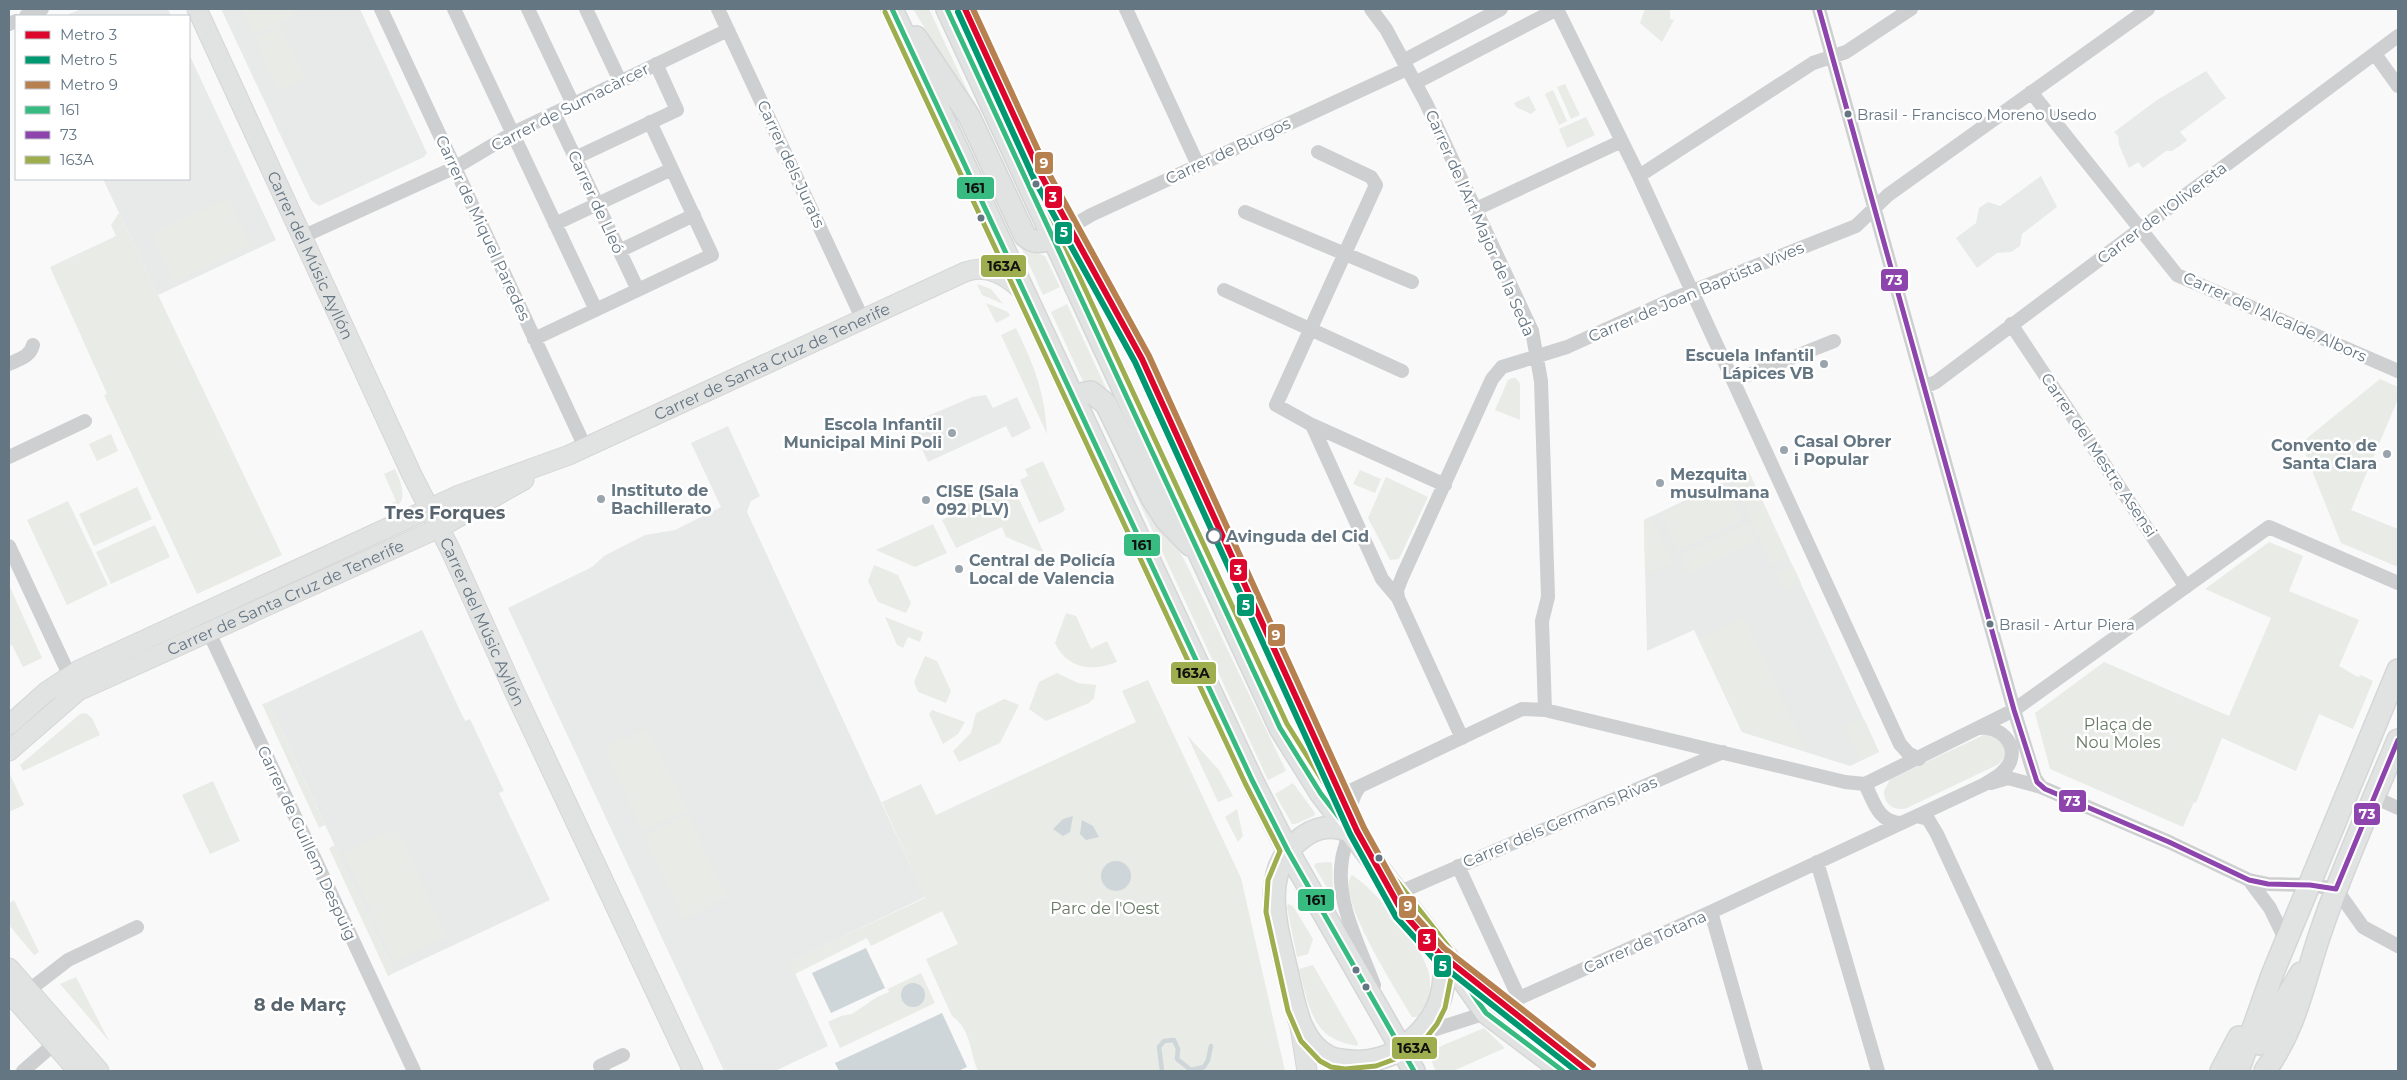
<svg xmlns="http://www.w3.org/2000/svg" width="2407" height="1080" viewBox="0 0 2407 1080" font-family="Montserrat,sans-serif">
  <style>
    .built { fill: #e8e9e9 }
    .green { fill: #e8ebe6 }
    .water { fill: #ced6d9 }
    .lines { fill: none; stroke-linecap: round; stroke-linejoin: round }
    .stream { stroke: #ced6d9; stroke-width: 4.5 }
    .secondary-casing { stroke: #d5d6d7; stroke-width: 21 }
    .primary-casing { stroke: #d5d6d7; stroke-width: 24 }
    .street { stroke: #cecfd0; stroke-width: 14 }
    .secondary { stroke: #e1e2e2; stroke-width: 19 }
    .primary { stroke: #e1e2e2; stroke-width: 21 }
    .bus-1-casing { stroke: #fff; stroke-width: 9 }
    .bus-2-casing { stroke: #fff; stroke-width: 9 }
    .bus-3-casing { stroke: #fff; stroke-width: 9 }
    .bus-1 { stroke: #38bb81; stroke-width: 5 }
    .bus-2 { stroke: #8e44ad; stroke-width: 5 }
    .bus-3 { stroke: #9eae4f; stroke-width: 5 }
    .metro-1-casing { stroke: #fff; stroke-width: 10 }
    .metro-2-casing { stroke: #fff; stroke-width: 10 }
    .metro-3-casing { stroke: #fff; stroke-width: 10 }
    .metro-1 { stroke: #dd052b; stroke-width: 6 }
    .metro-2 { stroke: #009870; stroke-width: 6 }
    .metro-3 { stroke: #b7814f; stroke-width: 6 }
    .bus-dot { fill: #657683; stroke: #fff; stroke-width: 2 }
    .poi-dot { fill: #99a4ac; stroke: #fff; stroke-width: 2 }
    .stop-dot { fill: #fff; stroke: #657683; stroke-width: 2.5 }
    .labels { text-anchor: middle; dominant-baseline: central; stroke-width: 5; stroke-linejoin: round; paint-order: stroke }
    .bus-label { font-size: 15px; fill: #657683; stroke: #fff; text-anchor: start }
    .street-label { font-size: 16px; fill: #657683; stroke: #fff }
    .poi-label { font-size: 16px; font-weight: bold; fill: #657683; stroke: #fff; text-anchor: start }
    .stop-label { font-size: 16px; font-weight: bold; fill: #657683; stroke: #fff; text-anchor: start }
    .park-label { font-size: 16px; fill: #687a64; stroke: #fff }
    .neighbourhood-label { font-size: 18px; font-weight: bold; fill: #57646e; stroke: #fff }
    .line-badge { stroke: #fff; stroke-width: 2 }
    .badge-label { font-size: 14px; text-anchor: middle; font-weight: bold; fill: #fff }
    .pale-badge-label { font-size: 14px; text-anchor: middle; font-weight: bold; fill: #111 }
  </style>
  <rect width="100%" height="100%" fill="#f9f9f9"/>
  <!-- built -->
  <path class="built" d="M81,9h87l3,7h-106z
    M221,9h139l67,144 -3,4 -105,49 -8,-6z
    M189,54l87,186 -118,55 -55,-116h86z
    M2206,71l20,27 -46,34 7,8 -6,5 -9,6h-6l-23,17 -5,-6 -9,6 -10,-23 -1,-9 -4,-4 43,-32z
    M2041,176l16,31 -35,27 -2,12 -9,6 -14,1 -20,15 -21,-30 20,-15 3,-15 9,-6 12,4z
    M986,395l7,13 24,-11 14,31 -19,10 -6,-12 -78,36 -7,-15 -13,-20 1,-3 63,-27z
    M728,426l32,70 -9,5 -4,11 178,385 -135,65 38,84 -53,25h-51l-216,-463 84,-41 12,-11 41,-21 30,-5 46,-23 -30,-64z
    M1748,470l131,282 -29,14 -108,-34 -48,-102 -47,21 -3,-131z
    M422,630l43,91 5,-2 34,72 -5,2 51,107 -156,73 -126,-271z"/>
  <!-- green -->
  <path class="green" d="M242,9h49l3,7 -40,19z
    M913,9h16l41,87 -3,1z
    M1645,9h25v10l4,1 -12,22 -22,-19z
    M281,27l24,51 -26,12 -24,-51z
    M1565,84l15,31 -9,4 -14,-32z
    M1553,90l14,31 -8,4 -14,-31z
    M1529,96l7,14 -5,4 -15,-7 -2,-4z
    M1586,117l9,18 -28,13 -8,-19z
    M228,198l23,48 -76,36 -23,-49z
    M119,213l163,342 -85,39 -93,-199 3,-1 -3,-7 -54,-120 66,-31 -5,-11z
    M1017,238l17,14 11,4 15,31 -17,8z
    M977,284l14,5 12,15 -21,-9z
    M986,303l22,9 2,4 -14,7z
    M1067,304l45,97 -26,-13 -35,-76z
    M1016,328c18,37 29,65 31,106l-46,-99z
    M1512,378h4l4,6v36l-25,-10 13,-30z
    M2380,379l18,8v12l-47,111 47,19v38l-57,-24 -40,-100z
    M1091,398l95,165 100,208 -18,9z
    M111,434l7,17 -21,10 -8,-17z
    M1043,461l22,48 -2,3 -24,11 -19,-43 8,-4 -3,-7z
    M395,469c8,16 16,42 -13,39l14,-7 -12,-27z
    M1360,470l21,9 -6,14 -22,-9z
    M1748,470l41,88 -17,7 -40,-87z
    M1386,477l42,20 -29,62 -9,1 -22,-42z
    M1012,484l32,69 -38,-16 -4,-10 -46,21 -14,-28 16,-8 -1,-3z
    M1724,485l17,35 -63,30 -17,-35z
    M137,487l15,32 -58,27 -15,-32z
    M68,501l40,84 -41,20 -40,-85z
    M1651,516l20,44 -2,6 -2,-2 -22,10 -1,-54z
    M1747,523l9,19 -67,31 -9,-18z
    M933,524l14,29 -32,14 -39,-17z
    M155,525l15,32 -59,27 -15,-32z
    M2269,542l34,14 -14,35 70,29 -20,46 19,11 3,-2 12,6 -20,48 -34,-15 -23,57 -74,-33 -26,65 -2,-1 -11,25 -133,-58 -15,-56 69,-51 125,54 42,-98 -66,-29z
    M874,565l24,10 13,28 -5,10 -28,-11 -10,-21z
    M1793,566l8,17 -17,8 -8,-17z
    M9,585l33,73 -19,9 -11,-22 -3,1z
    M1066,613l10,3 15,33 16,-8 10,21c-24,10 -50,7 -62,-19z
    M885,617l38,15 -3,10 -12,-5 -5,11 -6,-3z
    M1744,618l63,134 -65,-20 -43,-93z
    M925,656l12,5 14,30 -5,12 -28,-11 -4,-10z
    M1057,673l21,10 18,2 -2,13 -5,5 -43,18 -17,-12 10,-27z
    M1148,680l93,198 44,193h-307c-9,-20 -6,-40 -26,-55l-26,-57 32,-15 -16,-33 -71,35 -4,-8 -72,36 -6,-12 136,-64 -43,-96 39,-18 15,31 200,-93 -14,-31z
    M1004,699l15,6 -19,38 -41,19 -6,-11 18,-18 5,-20z
    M268,702l57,123 -6,3 -57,-124z
    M932,710l33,12 -7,12 -15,10 -14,-30z
    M86,713l6,5 8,17 -77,36 -3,-6 60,-51z
    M1864,719l15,33 -19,9 -16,-34z
    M647,728l40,82 -44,21 -40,-82z
    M1986,734h8l12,13 -1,9 -6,8 -92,44c-12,4 -24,-4 -23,-17l6,-12z
    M1187,735l32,35 14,26 -15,6z
    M10,774l14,31 -15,7v-36z
    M213,781l27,60 -30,13 -28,-59z
    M1293,783l22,30 -1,3 -19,8h-3l-17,-30z
    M1237,809l6,27 -5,6 -13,-25z
    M688,815l39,82 -43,22 -40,-83z
    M397,829l50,108 -53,25 -50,-109z
    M335,845l59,128 -6,3 -59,-128z
    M1330,862l2,1 1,23 3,13 -1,2 -21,-35 2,-3z
    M1352,875c25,16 67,67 76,95 5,16 1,35 -11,47h-5c-12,-21 -79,-124 -60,-142z
    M14,900l25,52 -5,3 -25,-30v-22z
    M1288,904l5,2 20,33 -5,15 -11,3 -10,-50z
    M1313,965l45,78 -1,3c-9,-2 -18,-4 -26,-9 -21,-12 -26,-46 -32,-68z
    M921,973l14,30 -95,45 -12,-26 13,-6 11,-2 25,-17 12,-5 -1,-3z
    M76,977l33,64 -49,-57z
    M1484,1028l21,20 -52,23h-17l-9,-19z"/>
  <!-- water -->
  <path class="water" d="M1073,816l-3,16 -7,4 -10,-7 10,-10z
    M1082,820l11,6 6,11 -13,3 -6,-6z
    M1101 876a15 15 0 1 1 30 0a15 15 0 1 1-30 0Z
    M866,948l19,40 -54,25 -19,-40z
    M901 995a12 12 0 1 1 24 0a12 12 0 1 1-24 0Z
    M942,1013l25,54 -9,4h-119l-4,-8z"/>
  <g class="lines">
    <!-- stream -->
    <path class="stream" d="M1162,1071l-3,-24 5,-6 10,-1 4,9 -1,10 14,11 13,-3 4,-7 3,-14"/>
    <!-- secondary casing -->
    <g class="secondary-casing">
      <g id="secondary">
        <path id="s1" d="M197,9l215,466 39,76 64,142 178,378"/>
        <path id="s2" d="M9,725l37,-33 33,-22 380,-175 110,-40 396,-183c23,-9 43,5 60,21"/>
        <path id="s3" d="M9,751l69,-60 361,-163 85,-48"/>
        <path d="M9,968l90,103"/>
        <path d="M9,992l69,79"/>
        <path d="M1300,1027l7,44"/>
      </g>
    </g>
    <!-- primary casing -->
    <g class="primary-casing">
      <path id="primary" d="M892,9l360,771 36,71 126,220
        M947,9l333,719 41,66 123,159 42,60 77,58
        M916,37l53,79 56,120c9,8 17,6 27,2
        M1074,400l7,-6 10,-2 15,12 46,94 14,22 24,25
        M1349,831c-17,-6 -31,-5 -46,6 -44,31 -27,87 -17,130 8,31 11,74 43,90 6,3 15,3 22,4 18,2 40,-4 54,-15 33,-26 42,-52 39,-93
        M2259,1044l42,-71
        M2221,1071l18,-34
        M2238,1071l34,-96 126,-305
        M2265,1071c32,-44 39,-91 56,-140 22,-65 51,-128 77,-191"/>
    </g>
    <!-- street -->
    <path class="street" d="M381,9l204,438
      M454,9l142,301
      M528,9l45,95
      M586,9l34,72
      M718,9l145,311
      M1126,9l72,156
      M1371,9l15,20 40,74 106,228 9,50 7,216 -6,24 3,89
      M1557,9l82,167 261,568 8,9 11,6
      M1819,9l195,701 21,68 6,9
      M26,16l16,-7
      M9,24l7,-3
      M2375,54l23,32
      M1403,61l98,-52
      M1415,83l142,-74
      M2031,92l146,183 221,96
      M554,113l84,177
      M1318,152l53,25 5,8 -100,220 36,20 133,60
      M575,158l102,-48 -21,-46
      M1639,176l174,-113 33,-11 65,-43
      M1476,209l146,-68
      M1245,212l167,70
      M555,224l117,-55
      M304,236l152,-69 57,-34 215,-103
      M1052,238l39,-23 316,-146
      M619,251l75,-36
      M1224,290l178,81
      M2011,324l175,263
      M534,339l178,-84 -62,-133
      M9,364c10,-5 21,-7 24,-19
      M1733,381l101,-40
      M1924,387l12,-5 462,-346
      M1312,425l70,154 16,19 64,140
      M9,457l76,-36
      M9,546l64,137
      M1398,598l-1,-8 6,-15 89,-196 10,-12 65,-20 108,-49 181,-72 32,-31 260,-186
      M205,624l209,447
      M1315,779l22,12 15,-1 170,-81 23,1 300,72 20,2 149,-74 255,-183 129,56
      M1991,783l17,-5 33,9 128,55 80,38 19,4 42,1 26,4 27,38 35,19
      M1865,784c9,18 13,38 36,39
      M1359,787c-11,17 -7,25 -10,44 -1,10 -6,19 -7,29 -7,42 18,87 32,125
      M2374,797l24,11
      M1917,816l11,3 9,15 110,237
      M1817,862l61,209
      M1458,866l61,132
      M2249,880l21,28 16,33
      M1398,893l325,-141
      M1711,912l45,159
      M28,991l40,-31 69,-33
      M1420,1034l66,-21 225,-101 272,-127c10,-6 22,-12 27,-23 8,-20 -12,-36 -30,-34
      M23,1071l38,-33
      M603,1071l-3,-5 23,-11"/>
    <!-- secondary -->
    <use href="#secondary" class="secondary"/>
    <!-- primary -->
    <use href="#primary" class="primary"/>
    <!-- bus-1 casing -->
    <g class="bus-1-casing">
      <path id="bus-1" d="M892,9l360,771 36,71 126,220
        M947,9l333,719 41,66 123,159 42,60 77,58"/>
    </g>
    <!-- bus-2 casing -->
    <g class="bus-2-casing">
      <path id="bus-2" d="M1819,9l195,701 23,72 8,7 124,53 80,38 19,4 42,1 26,4
        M2336,889l62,-149"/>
    </g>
    <!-- bus-3 casing -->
    <g class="bus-3-casing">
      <path id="bus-3" d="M885,12l360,771 35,68 -12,29 -2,32 22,99 13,30 19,20 11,6 14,2 31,-3 19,-7 17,-9 14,-12 11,-14 8,-16 7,-35 -1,-23 -112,-143 -52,-83 -332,-715"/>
    </g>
    <!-- bus-1 -->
    <use href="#bus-1" class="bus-1"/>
    <!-- bus-2 -->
    <use href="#bus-2" class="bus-2"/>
    <!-- bus-3 -->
    <use href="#bus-3" class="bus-3"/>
    <!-- metro-1 casing -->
    <g class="metro-1-casing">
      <path id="metro-1" d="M965,9l77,168 100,182 215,472 46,82 36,40 149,118"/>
    </g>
    <!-- metro-2 casing -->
    <g class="metro-2-casing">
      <path id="metro-2" d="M958,12l77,169 100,181 215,472 46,83 38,42 142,112"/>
    </g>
    <!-- metro-3 casing -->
    <g class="metro-3-casing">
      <path id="metro-3" d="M973,9l76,165 100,182 215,472 45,81 35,39 149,117"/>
    </g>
    <!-- metro-1 -->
    <use href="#metro-1" class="metro-1"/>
    <!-- metro-2 -->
    <use href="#metro-2" class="metro-2"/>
    <!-- metro-3 -->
    <use href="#metro-3" class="metro-3"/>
  </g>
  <!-- markers -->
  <g class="bus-dot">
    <circle cx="1848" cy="114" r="4.5"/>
    <circle cx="1036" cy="184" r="4.5"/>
    <circle cx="981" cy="218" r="4.5"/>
    <circle cx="1990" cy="624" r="4.5"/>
    <circle cx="1379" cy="858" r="4.5"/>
    <circle cx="1356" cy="970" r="4.5"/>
    <circle cx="1366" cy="987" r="4.5"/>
  </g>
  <g class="poi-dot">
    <circle cx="1824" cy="364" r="5"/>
    <circle cx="952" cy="433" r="5"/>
    <circle cx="1784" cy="450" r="5"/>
    <circle cx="2387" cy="454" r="5"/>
    <circle cx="1660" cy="483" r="5"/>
    <circle cx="601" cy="499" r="5"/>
    <circle cx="926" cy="500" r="5"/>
    <circle cx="959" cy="569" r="5"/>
  </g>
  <circle class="stop-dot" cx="1214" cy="536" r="7"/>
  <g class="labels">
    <!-- bus labels -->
    <g class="bus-label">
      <text x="1857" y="114">Brasil - Francisco Moreno Usedo</text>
      <text x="1999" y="624">Brasil - Artur Piera</text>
    </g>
    <!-- street labels -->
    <g class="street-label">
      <text transform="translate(570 107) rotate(-27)">Carrer de Sumacàrcer</text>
      <text transform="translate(1228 151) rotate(-25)">Carrer de Burgos</text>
      <text transform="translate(791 164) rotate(65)">Carrer dels Jurats</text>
      <text transform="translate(596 202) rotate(65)">Carrer de Lleó</text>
      <text transform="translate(2162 213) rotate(-37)">Carrer de l'Olivereta</text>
      <text transform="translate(1480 223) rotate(66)">Carrer de l'Art Major de la Seda</text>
      <text transform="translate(483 228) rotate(65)">Carrer de Miquel Paredes</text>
      <text stroke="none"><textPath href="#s1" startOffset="271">Carrer del Músic Ayllón</textPath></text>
      <text transform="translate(1696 292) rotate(-23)">Carrer de Joan Baptista Vives</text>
      <text transform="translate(2275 317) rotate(24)">Carrer de l'Alcalde Albors</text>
      <text stroke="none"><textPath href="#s2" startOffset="848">Carrer de Santa Cruz de Tenerife</textPath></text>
      <text transform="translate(2099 455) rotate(56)">Carrer del Mestre Asensi</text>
      <text stroke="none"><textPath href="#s3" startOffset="319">Carrer de Santa Cruz de Tenerife</textPath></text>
      <text stroke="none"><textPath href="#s1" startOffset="676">Carrer del Músic Ayllón</textPath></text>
      <text transform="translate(1560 822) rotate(-23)">Carrer dels Germans Rivas</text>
      <text transform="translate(307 843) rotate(65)">Carrer de Guillem Despuig</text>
      <text transform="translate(1645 942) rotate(-24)">Carrer de Totana</text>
    </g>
    <!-- poi labels -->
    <g class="poi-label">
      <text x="1814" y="355" text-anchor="end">Escuela Infantil<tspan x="1814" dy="18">Lápices VB</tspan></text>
      <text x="942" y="424" text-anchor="end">Escola Infantil<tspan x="942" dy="18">Municipal Mini Poli</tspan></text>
      <text x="1794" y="441">Casal Obrer<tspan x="1794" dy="18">i Popular</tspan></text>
      <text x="2377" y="445" text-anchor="end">Convento de<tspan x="2377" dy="18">Santa Clara</tspan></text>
      <text x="1670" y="474">Mezquita<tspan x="1670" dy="18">musulmana</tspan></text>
      <text x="611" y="490">Instituto de<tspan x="611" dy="18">Bachillerato</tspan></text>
      <text x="936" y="491">CISE (Sala<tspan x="936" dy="18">092 PLV)</tspan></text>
      <text x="969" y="560">Central de Policía<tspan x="969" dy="18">Local de Valencia</tspan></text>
    </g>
    <!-- stop labels -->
    <g class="stop-label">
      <text x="1226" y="536">Avinguda del Cid</text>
    </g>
    <!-- park labels -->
    <g class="park-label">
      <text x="2118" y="724">Plaça de<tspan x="2118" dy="18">Nou Moles</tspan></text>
      <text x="1105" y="908">Parc de l'Oest</text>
    </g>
    <!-- neighbourhood labels -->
    <g class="neighbourhood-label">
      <text x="445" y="513">Tres Forques</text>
      <text x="300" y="1005">8 de Març</text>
    </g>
  </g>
  <g class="line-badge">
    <rect x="1034" y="151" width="20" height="24" rx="5" fill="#b7814f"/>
    <rect x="956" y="176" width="39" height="24" rx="5" fill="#38bb81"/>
    <rect x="1044" y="185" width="19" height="24" rx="5" fill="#dd052b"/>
    <rect x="1054" y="221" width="19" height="24" rx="5" fill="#009870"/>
    <rect x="980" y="254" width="47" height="24" rx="5" fill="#9eae4f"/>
    <rect x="1880" y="268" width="29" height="24" rx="5" fill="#8e44ad"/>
    <rect x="1123" y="533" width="38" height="24" rx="5" fill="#38bb81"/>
    <rect x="1229" y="558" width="19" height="24" rx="5" fill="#dd052b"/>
    <rect x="1236" y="593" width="19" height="24" rx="5" fill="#009870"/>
    <rect x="1267" y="623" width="19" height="24" rx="5" fill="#b7814f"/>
    <rect x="1170" y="661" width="47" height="24" rx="5" fill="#9eae4f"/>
    <rect x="2058" y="789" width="29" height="24" rx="5" fill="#8e44ad"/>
    <rect x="2353" y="802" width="28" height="24" rx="5" fill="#8e44ad"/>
    <rect x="1297" y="888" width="38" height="24" rx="5" fill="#38bb81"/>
    <rect x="1398" y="895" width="19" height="24" rx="5" fill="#b7814f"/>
    <rect x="1417" y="928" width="20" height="24" rx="5" fill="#dd052b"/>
    <rect x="1433" y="954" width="19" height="24" rx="5" fill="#009870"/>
    <rect x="1391" y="1036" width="47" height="24" rx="5" fill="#9eae4f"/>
  </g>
  <g class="badge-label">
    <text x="1044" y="168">9</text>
    <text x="1053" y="202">3</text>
    <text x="1064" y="237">5</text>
    <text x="1894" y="285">73</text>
    <text x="1238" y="575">3</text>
    <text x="1246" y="610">5</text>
    <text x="1276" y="640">9</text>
    <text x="2072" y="806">73</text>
    <text x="2367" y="819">73</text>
    <text x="1408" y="911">9</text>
    <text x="1427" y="944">3</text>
    <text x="1443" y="971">5</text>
  </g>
  <g class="pale-badge-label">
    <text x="975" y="193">161</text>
    <text x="1004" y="271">163A</text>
    <text x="1142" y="550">161</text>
    <text x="1193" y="678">163A</text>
    <text x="1316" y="905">161</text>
    <text x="1414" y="1053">163A</text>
  </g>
  <!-- border -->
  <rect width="2407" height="1080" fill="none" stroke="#657683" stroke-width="20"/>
  <!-- legend -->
  <rect x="15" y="15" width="175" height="165" fill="#ffffff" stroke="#c1c8cd"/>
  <rect x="25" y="31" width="25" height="8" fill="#dd052b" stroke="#c1c8cd"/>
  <text x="60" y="40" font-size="15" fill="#657683">Metro 3</text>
  <rect x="25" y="56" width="25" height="8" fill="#009870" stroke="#c1c8cd"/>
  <text x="60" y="65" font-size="15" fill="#657683">Metro 5</text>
  <rect x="25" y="81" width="25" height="8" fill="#b7814f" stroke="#c1c8cd"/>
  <text x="60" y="90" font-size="15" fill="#657683">Metro 9</text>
  <rect x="25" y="106" width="25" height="8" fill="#38bb81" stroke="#c1c8cd"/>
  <text x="60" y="115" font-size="15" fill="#657683">161</text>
  <rect x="25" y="131" width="25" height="8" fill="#8e44ad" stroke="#c1c8cd"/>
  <text x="60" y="140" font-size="15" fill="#657683">73</text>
  <rect x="25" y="156" width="25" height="8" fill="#9eae4f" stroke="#c1c8cd"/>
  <text x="60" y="165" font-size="15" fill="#657683">163A</text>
</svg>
